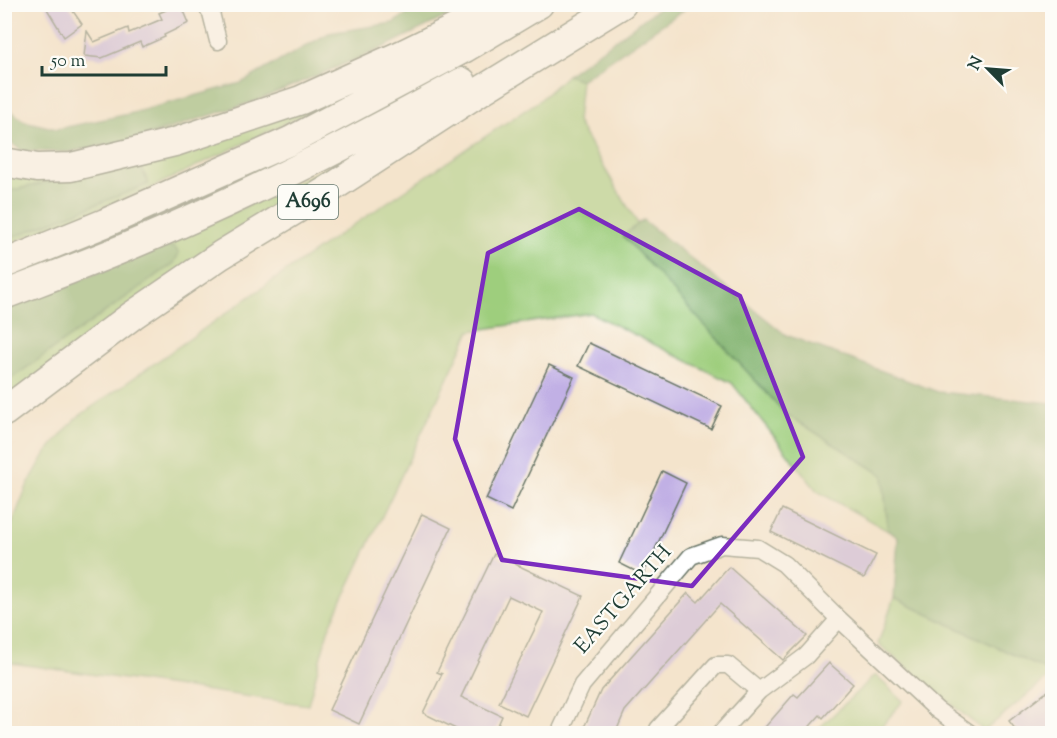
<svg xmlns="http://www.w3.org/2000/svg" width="1057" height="738" viewBox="0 0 1057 738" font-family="'Sorts Mill Goudy',serif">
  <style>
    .green { fill: #9ece7d; stroke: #5e8658; stroke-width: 1.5 }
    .forest { fill: #7eb16c; stroke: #4e7750; stroke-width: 1.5 }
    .building { fill: #c1b0e5 }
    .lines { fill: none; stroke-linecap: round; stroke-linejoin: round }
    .street-casing { stroke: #6a7769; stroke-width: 19 }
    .highway-casing { stroke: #6a7769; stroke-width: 31 }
    .street { stroke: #fff; stroke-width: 16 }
    .highway { stroke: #fff; stroke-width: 28 }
    .marked { fill: none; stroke: #7b2cbf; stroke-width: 4.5; stroke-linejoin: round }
    .labels { text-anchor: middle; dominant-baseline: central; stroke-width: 4.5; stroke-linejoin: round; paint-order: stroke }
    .shield { fill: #fdfcf7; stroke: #62766e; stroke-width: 1.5 }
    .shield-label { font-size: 20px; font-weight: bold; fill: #1f3d34 }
    .street-label { font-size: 21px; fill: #1f3d34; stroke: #fdfcf7 }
  </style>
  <rect width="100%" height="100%" fill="#fdfcf7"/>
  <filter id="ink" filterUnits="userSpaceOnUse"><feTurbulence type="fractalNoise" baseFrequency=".0167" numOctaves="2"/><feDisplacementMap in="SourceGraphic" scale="12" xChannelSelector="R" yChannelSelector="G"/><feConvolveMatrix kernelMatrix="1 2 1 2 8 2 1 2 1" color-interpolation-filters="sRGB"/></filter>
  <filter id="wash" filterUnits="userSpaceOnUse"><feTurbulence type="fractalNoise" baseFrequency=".008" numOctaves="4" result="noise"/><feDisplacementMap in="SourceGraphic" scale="24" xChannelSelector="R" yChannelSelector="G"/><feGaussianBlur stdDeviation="1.35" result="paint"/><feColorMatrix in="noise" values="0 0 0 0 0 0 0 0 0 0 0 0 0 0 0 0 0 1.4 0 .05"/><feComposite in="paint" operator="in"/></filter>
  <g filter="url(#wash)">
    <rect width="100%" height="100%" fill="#f4e4cc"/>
    <!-- green -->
    <path class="green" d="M567,75l14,5 -4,42 61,102 -14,11 162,179 97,61 5,56 -71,-40 -85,-108 -141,-70 -121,18 -142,299 -20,75 -303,-43 -1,-118 23,-58 19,-33 29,-34 250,-175 215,-144z
      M381,77l-232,112 -144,56v-5l143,-56 -10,-23 -133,31v-19z
      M360,151l-1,4 -354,244v-16l169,-120 -12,-17z
      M894,598l158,75v1l-68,57 -106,-87z
      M875,675l28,26 -27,32h-62z"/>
    <!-- forest -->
    <path class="forest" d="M422,5h48l-92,45 -122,51 -124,39 -63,12 -46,-1 -18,-12 -1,-34 20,16 33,8 72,-15 112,-31 88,-50 64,-10z
      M663,5h28l-110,75 -14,-5z
      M138,161l11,23 -144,56v-48z
      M643,220l143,115 152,57 114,11v270l-158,-75 4,-61 -10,-6 -5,-56 -97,-61 -163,-178z
      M162,246l12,1 5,6 -5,10 -169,120v-73z"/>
    <g id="blocks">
      <!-- building -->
      <path class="building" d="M44,4h24l14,20 -18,13z
        M163,4h18l8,19 -25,12 1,2 -23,10 -2,-5 -38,16 -18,-2 3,-25 7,11 34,-14 1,5 33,-14 -3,-6 7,-3z
        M589,343l133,63 -11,23 -133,-63z
        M549,365l25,12 -63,134 -25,-12z
        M662,471l24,12 -43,92 -24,-12z
        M782,509l94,46 -12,23 -93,-46z
        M422,514l29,14 -92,196 -30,-14z
        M494,554l89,42 -57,120 -27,-13 44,-91 -34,-16 -48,101 41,19 -8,18h-28l-43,-21 19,-39 -5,-2z
        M729,567l78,69 -24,24 -63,-56 -95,107 -10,23h-34l20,-44 77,-86 10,-11 10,9z
        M829,663l24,21 -30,34 -3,-3 -17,19h-44l35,-40 4,3z
        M1053,687v47h-34l-10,-13z"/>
    </g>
  </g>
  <g filter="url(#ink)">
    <use href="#blocks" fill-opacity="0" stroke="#6a7769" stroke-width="1.5"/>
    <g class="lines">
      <!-- street casing -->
      <g class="street-casing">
        <path id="street" d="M205,4l6,9 7,28
          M559,734l23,-49 109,-129 31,-11 36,3 26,16 53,53 100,93 34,24
          M658,734v-5l58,-64h12l31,26
          M720,734l39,-43 47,-35 33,-37"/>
      </g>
      <!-- highway casing -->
      <g class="highway-casing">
        <path id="highway" d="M4,162l33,6 34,-1 104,-25 126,-42 102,-46 102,-50
          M4,264l101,-41 185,-82 175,-93 74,-44
          M4,295c44,-17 88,-33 132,-52 111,-47 220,-102 326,-161
          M4,412l129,-97 88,-60 107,-65 154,-100 140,-86"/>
      </g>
      <!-- street -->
      <use href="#street" class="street"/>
      <!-- highway -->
      <use href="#highway" class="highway"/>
    </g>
  </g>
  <!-- marked area -->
  <path d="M0 0H1057V738H0ZM579,209l161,87 63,161 -111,129 -190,-26 -47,-121 33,-186z" fill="#f4e4cc" fill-opacity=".55" fill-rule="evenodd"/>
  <path class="marked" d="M579,209l161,87 63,161 -111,129 -190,-26 -47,-121 33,-186z"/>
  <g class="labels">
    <!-- shield labels -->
    <rect class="shield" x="278" y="185" width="60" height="34" rx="4.5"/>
    <g class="shield-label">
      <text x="308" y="202">A696</text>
    </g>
    <!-- street labels -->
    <g class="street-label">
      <text transform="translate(624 600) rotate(-49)">EASTGARTH</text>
    </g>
  </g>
  <!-- margin -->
  <rect width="1057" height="738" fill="none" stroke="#fdfcf7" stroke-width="24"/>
  <!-- north arrow -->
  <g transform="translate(988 69) rotate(295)" stroke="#fdfcf7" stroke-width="4.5" paint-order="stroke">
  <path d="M0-4.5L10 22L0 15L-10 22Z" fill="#1f3d34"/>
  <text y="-9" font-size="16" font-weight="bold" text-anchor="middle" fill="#1f3d34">N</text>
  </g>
  <!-- scale -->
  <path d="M42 66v9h124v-9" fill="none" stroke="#1f3d34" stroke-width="3"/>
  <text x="51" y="66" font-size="18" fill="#1f3d34" stroke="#fdfcf7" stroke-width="4.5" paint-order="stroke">50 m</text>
</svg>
